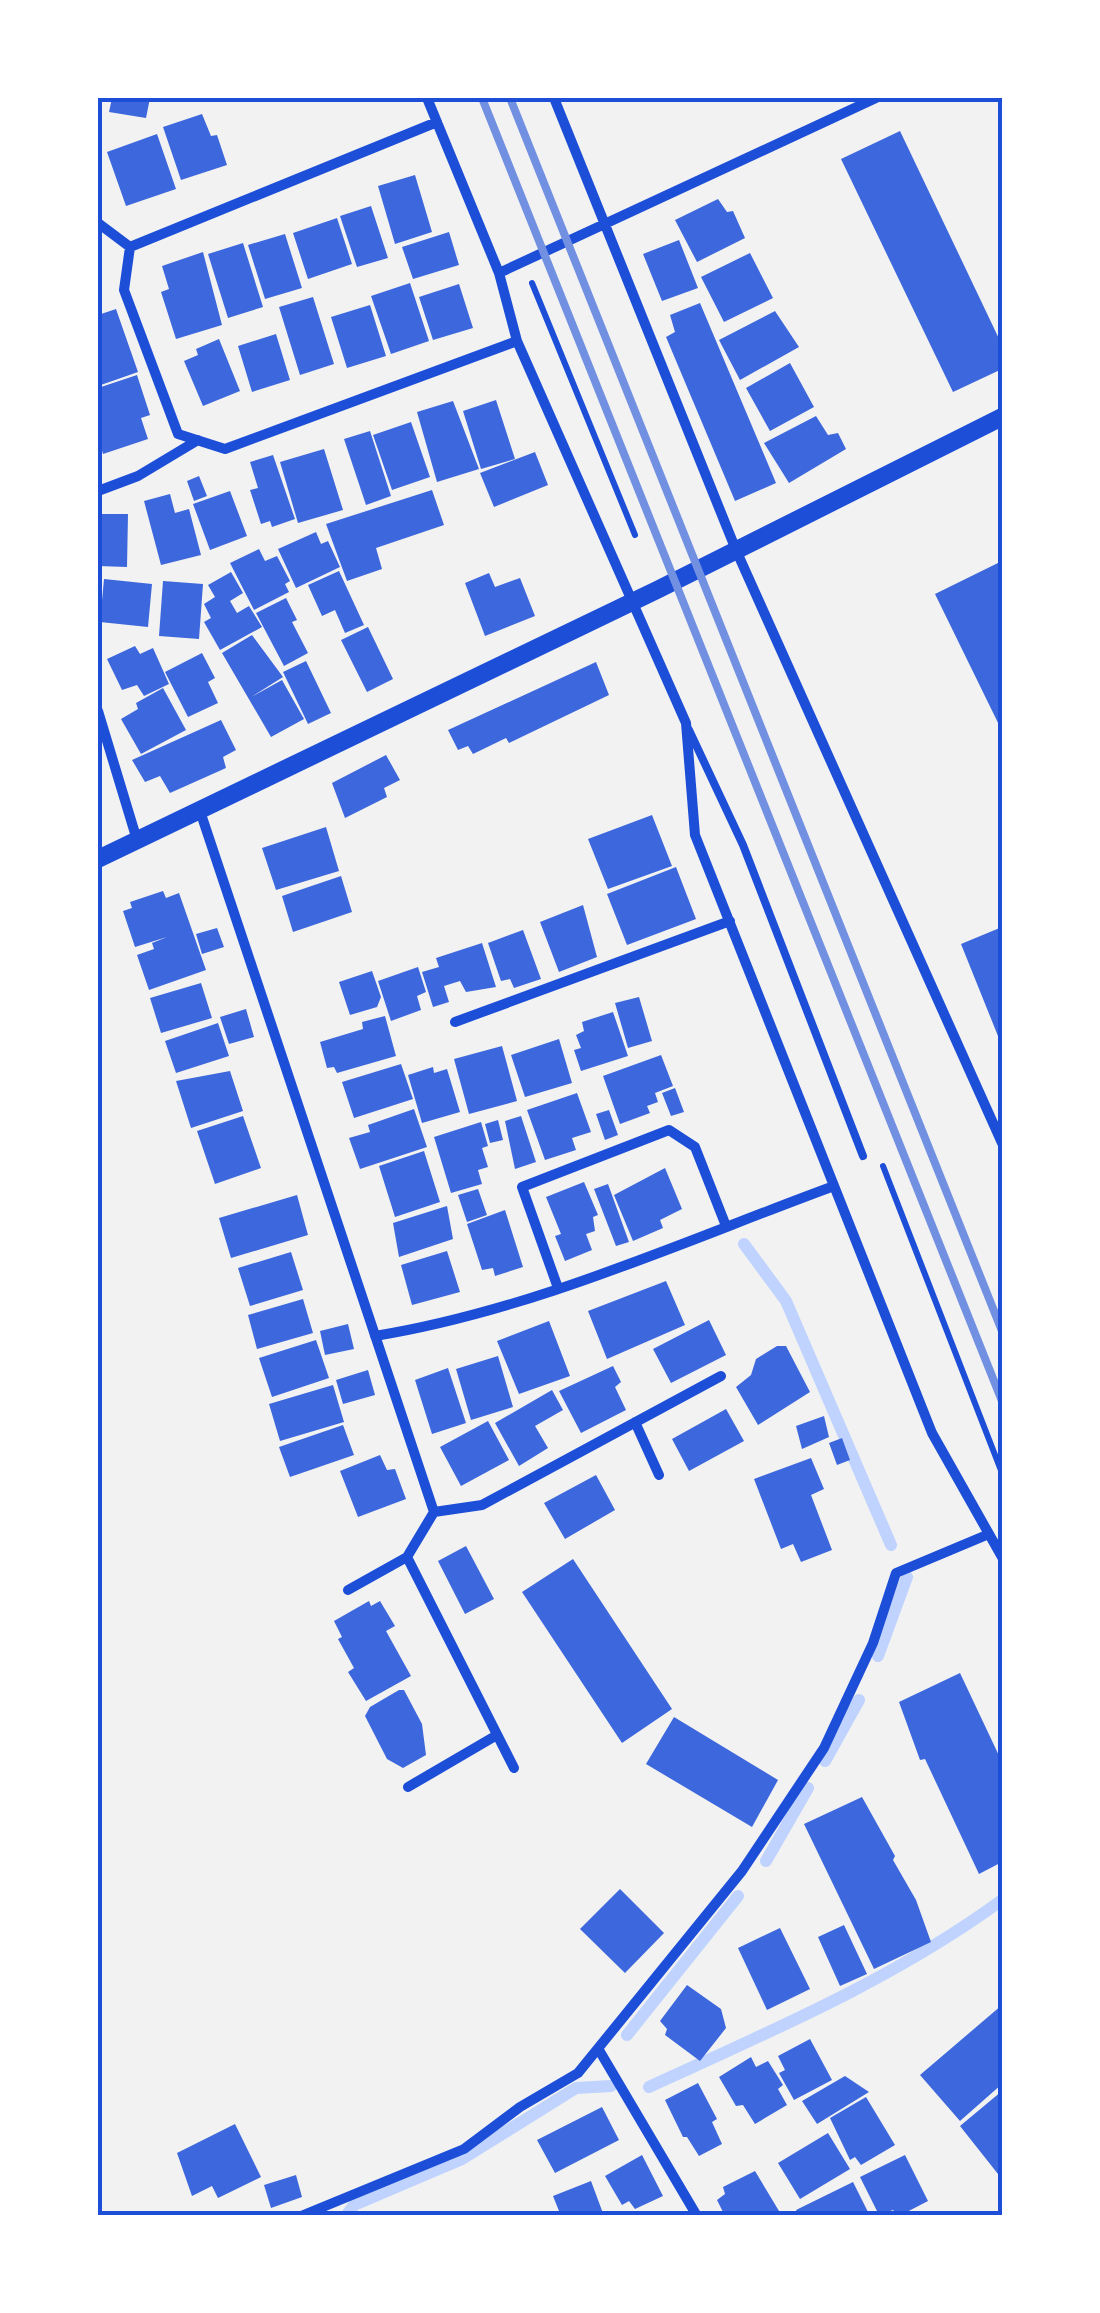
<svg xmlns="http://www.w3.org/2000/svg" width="1100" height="2313" font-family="Overpass,sans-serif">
<rect width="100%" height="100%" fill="#f2f2f2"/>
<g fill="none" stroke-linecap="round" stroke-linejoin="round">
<path stroke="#bfd3fe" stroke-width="12" d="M744,1244L786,1301L891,1545
M878,1656L907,1577
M825,1761L859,1700
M766,1861L808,1788
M627,2035L738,1896
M649,2087C771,2031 894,1979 1002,1900
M346,2216L354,2205L462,2159L576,2088L611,2086"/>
</g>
<path fill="#3d67dc" d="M112,98H150L146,118L109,112Z
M202,114L211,136L217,135L227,165L181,180L163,127Z
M900,131L1002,345V369L953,392L841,159Z
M157,134L176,189L126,206L107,152Z
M415,175L432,232L395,244L378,186Z
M718,199L727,212L733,211L745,238L697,262L675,220Z
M371,206L388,258L357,267L340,216Z
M337,218L352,264L308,279L293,233Z
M449,232L459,265L413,279L402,247Z
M285,234L302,288L265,299L248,245Z
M679,240L698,288L662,301L643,254Z
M243,243L263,307L228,318L208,254Z
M203,252L222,325L176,339L161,292L169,289L162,266Z
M750,253L773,298L724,322L701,277Z
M410,283L429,341L391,354L371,296Z
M459,284L473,328L433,340L419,297Z
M313,297L334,364L300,375L279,307Z
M700,303L776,483L735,501L666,337L675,332L670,315Z
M370,305L386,356L347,368L331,317Z
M116,309L138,372L98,386V315Z
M775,311L799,347L740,380L719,340Z
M276,334L290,380L252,392L238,346Z
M219,339L240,391L203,406L184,361L198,355L196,349Z
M790,363L814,407L770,431L746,388Z
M137,375L150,415L141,418L148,439L103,454L98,437V388Z
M496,400L515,459L481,469L463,411Z
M453,401L479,469L437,482L417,412Z
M816,416L828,435L838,433L846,449L789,483L764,443Z
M411,422L430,477L392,490L373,435Z
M370,431L391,496L366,505L344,439Z
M324,449L343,510L298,523L280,462Z
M535,452L548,485L494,507L480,473Z
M273,455L295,519L272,527L270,521L261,524L250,490L258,488L250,462Z
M199,476L207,496L194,501L187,481Z
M432,490L444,525L376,548L382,569L347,581L326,524Z
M230,491L247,536L210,550L193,504Z
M170,494L175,513L189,509L201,555L161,565L144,501Z
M98,514H128L127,567L98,566Z
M316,532L321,544L328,541L340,567L296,588L278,549Z
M259,549L265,561L277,556L290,581L285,584L289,592L254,610L230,563Z
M1002,561V731L935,594Z
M339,571L364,625L345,633L335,610L322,616L308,585Z
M231,572L243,593L230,601L237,613L249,606L262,627L220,650L204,622L211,618L204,604L215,597L208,585Z
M489,573L495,587L520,578L535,616L485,636L465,583Z
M104,579L152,584L148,627L100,622Z
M163,581L203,584L199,639L159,636Z
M286,598L297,620L292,622L308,653L284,666L256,613Z
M368,627L393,679L367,692L341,640Z
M252,635L283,677L253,696L282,680L304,719L271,737L222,653Z
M135,646L140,654L153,648L169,684L144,696L137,685L122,690L107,659Z
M202,653L215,678L208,682L218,703L188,717L165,672Z
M306,661L331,713L308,724L283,672Z
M596,662L609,695L509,743L506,738L473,754L468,746L458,750L448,730Z
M163,688L186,730L141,754L121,719L138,709L136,703Z
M221,720L236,750L223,757L226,768L170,793L160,776L145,782L132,760Z
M386,755L400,780L384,788L387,797L345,818L332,783Z
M652,815L672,866L608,889L588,839Z
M326,827L339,871L276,890L262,848Z
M676,867L696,919L627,945L607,894Z
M341,876L352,912L293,932L282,896Z
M163,891L166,898L179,893L206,970L149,990L137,955L154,949L152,943L167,937L135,947L123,911L132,908L130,902Z
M583,905L597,957L559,972L540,922Z
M1002,927V1046L961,944Z
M217,928L224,947L202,954L196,934Z
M523,930L541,979L514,988L510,979L501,981L488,943Z
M482,943L496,987L466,992L460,981L444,986L449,1002L433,1007L422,972L439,967L436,958Z
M418,967L426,992L417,996L421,1010L391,1021L378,981Z
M372,971L381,997L377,1007L350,1015L339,982Z
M201,983L212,1018L161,1033L150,998Z
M639,997L652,1041L628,1048L615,1003Z
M246,1009L254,1037L229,1044L220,1017Z
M613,1012L628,1056L581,1071L574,1050L581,1048L576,1035L584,1031L582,1022Z
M385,1016L396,1056L337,1073L334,1067L327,1068L320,1042L363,1029L362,1022Z
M218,1023L229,1056L176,1073L165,1041Z
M559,1039L572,1083L525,1097L511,1055Z
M502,1046L517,1101L469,1114L454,1059Z
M661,1055L673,1086L655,1093L658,1102L647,1106L650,1113L620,1124L603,1076Z
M401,1064L413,1099L354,1118L342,1082Z
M433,1067L434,1073L447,1069L460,1112L422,1123L408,1075Z
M230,1071L243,1111L191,1128L176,1081Z
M675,1088L684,1112L671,1116L662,1093Z
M577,1093L591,1132L572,1138L576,1150L545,1160L527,1110Z
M414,1109L427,1147L360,1169L349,1138L370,1132L368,1125Z
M609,1110L618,1135L605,1140L596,1114Z
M243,1116L261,1168L215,1184L197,1131Z
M521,1116L536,1162L515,1169L505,1121Z
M498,1120L503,1140L490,1143L485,1124Z
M481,1122L488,1146L482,1148L488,1167L478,1170L482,1184L451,1193L434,1137Z
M424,1151L440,1202L395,1217L379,1166Z
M665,1168L682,1209L660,1220L663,1228L633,1241L614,1195Z
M584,1182L598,1215L593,1217L595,1231L586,1234L592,1250L565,1261L555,1236L561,1234L546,1197Z
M608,1184L629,1242L616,1246L594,1189Z
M478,1189L487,1215L467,1222L458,1195Z
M297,1195L308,1235L231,1258L219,1218Z
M447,1206L453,1239L399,1257L393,1223Z
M505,1210L523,1267L495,1276L493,1268L482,1270L467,1224Z
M447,1251L460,1292L412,1305L401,1265Z
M291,1252L303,1290L250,1306L238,1268Z
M666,1281L685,1325L607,1359L588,1311Z
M303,1299L313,1333L257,1349L248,1315Z
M709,1320L726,1355L671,1383L653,1349Z
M549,1321L570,1376L519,1394L497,1341Z
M348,1324L354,1349L325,1355L320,1331Z
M316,1340L329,1378L272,1397L259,1358Z
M777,1346H786L810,1392L758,1425L736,1387L751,1375L756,1359Z
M498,1356L513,1407L471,1420L456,1369Z
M613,1366L621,1382L615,1387L626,1410L581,1433L559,1391Z
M448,1368L466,1423L432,1434L415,1380Z
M368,1370L375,1395L343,1404L336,1380Z
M333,1385L344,1422L280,1441L269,1404Z
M552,1390L563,1410L535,1426L548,1448L519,1466L495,1423Z
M726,1409L744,1441L689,1471L672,1439Z
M824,1416L829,1437L802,1449L796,1426Z
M488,1421L509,1460L461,1486L440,1447Z
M343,1425L354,1455L290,1477L279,1447Z
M842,1438L850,1460L837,1465L829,1443Z
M380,1455L387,1470L395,1469L406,1499L358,1517L340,1471Z
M811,1458L824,1489L811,1495L832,1550L801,1562L793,1544L781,1549L754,1479Z
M596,1475L615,1510L565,1539L544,1503Z
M466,1546L494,1599L465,1614L438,1561Z
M573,1559L672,1709L622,1743L522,1592Z
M369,1601L371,1606L380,1601L395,1626L386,1631L411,1676L366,1701L348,1672L354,1668L338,1639L342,1637L334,1621Z
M960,1673L1002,1762V1862L979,1874L925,1759L920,1760L899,1702Z
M399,1690H404L422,1724L426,1755L403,1768L387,1759L365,1716L370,1707Z
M674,1717L778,1780L752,1827L646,1764Z
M862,1797L895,1856L893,1860L916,1900L931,1942L874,1969L804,1824Z
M620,1889L664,1933L625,1973L580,1929Z
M844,1925L867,1974L840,1986L818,1937Z
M780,1928L810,1989L767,2010L738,1948Z
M687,1985L721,2009L726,2028L700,2061L665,2035L667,2029L660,2021Z
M1002,2005V2084L960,2121L920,2075Z
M810,2039L832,2080L794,2100L779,2073L785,2070L778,2056Z
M751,2057L756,2067L768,2061L783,2085L778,2089L787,2105L755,2124L743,2105L736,2106L719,2077Z
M845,2076L869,2092L817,2124L802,2101Z
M698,2083L717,2119L712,2122L722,2144L699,2156L687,2137H683L665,2100Z
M1002,2091V2170L998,2174L960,2126Z
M866,2097L895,2145L861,2165L855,2157L850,2160L830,2118Z
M602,2107L619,2140L555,2173L537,2140Z
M235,2124L261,2177L218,2198L212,2186L192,2196L177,2153Z
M828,2133L850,2169L800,2199L778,2163Z
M642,2155L663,2196L635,2209L629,2201L622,2205L605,2176Z
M905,2155L928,2201L899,2216L893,2210L879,2215L860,2177Z
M755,2171L779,2211L772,2216H725L717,2200L725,2194L723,2187Z
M296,2175L302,2197L271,2208L264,2185Z
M591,2181L604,2216H561L553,2196Z
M853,2182L870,2216H799L796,2210Z"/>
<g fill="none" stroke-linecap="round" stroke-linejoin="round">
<path stroke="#1d4ed8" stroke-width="6" d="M532,283L635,535
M883,1166L1002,1473"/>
<path stroke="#1d4ed8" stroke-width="8" d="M689,730L743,845L863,1156"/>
<path stroke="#1d4ed8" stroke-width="10" d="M427,98L499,273L517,341L686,723L695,835L932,1433L1002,1557
M554,98L736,550L1002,1143
M98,223L130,247L437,122
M130,247L124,290L178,434L225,449L517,341
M499,273L876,98
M98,491L138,476L198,440
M98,711L137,840
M200,811L434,1512L407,1557L514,1768
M455,1022L730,921
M558,1288L522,1187L669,1130L695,1147L726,1226
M375,1336C534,1310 684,1241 834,1186
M635,1422L659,1475
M434,1512L482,1505L721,1376
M348,1590L407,1557
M408,1787L497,1735
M599,2050L697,2216
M301,2216L464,2149L520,2107L578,2073L742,1871L824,1748L873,1643L896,1573L989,1534"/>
<path stroke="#1d4ed8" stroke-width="18" d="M98,859L657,590L1002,417"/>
<path stroke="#7290e2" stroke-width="8" d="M482,98L1002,1401
M510,98L1002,1331"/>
</g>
<rect width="1100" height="2313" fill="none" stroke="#ffffff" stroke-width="200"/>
<rect x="100" y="100" width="900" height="2113" fill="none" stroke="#1d4ed8" stroke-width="4"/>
</svg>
